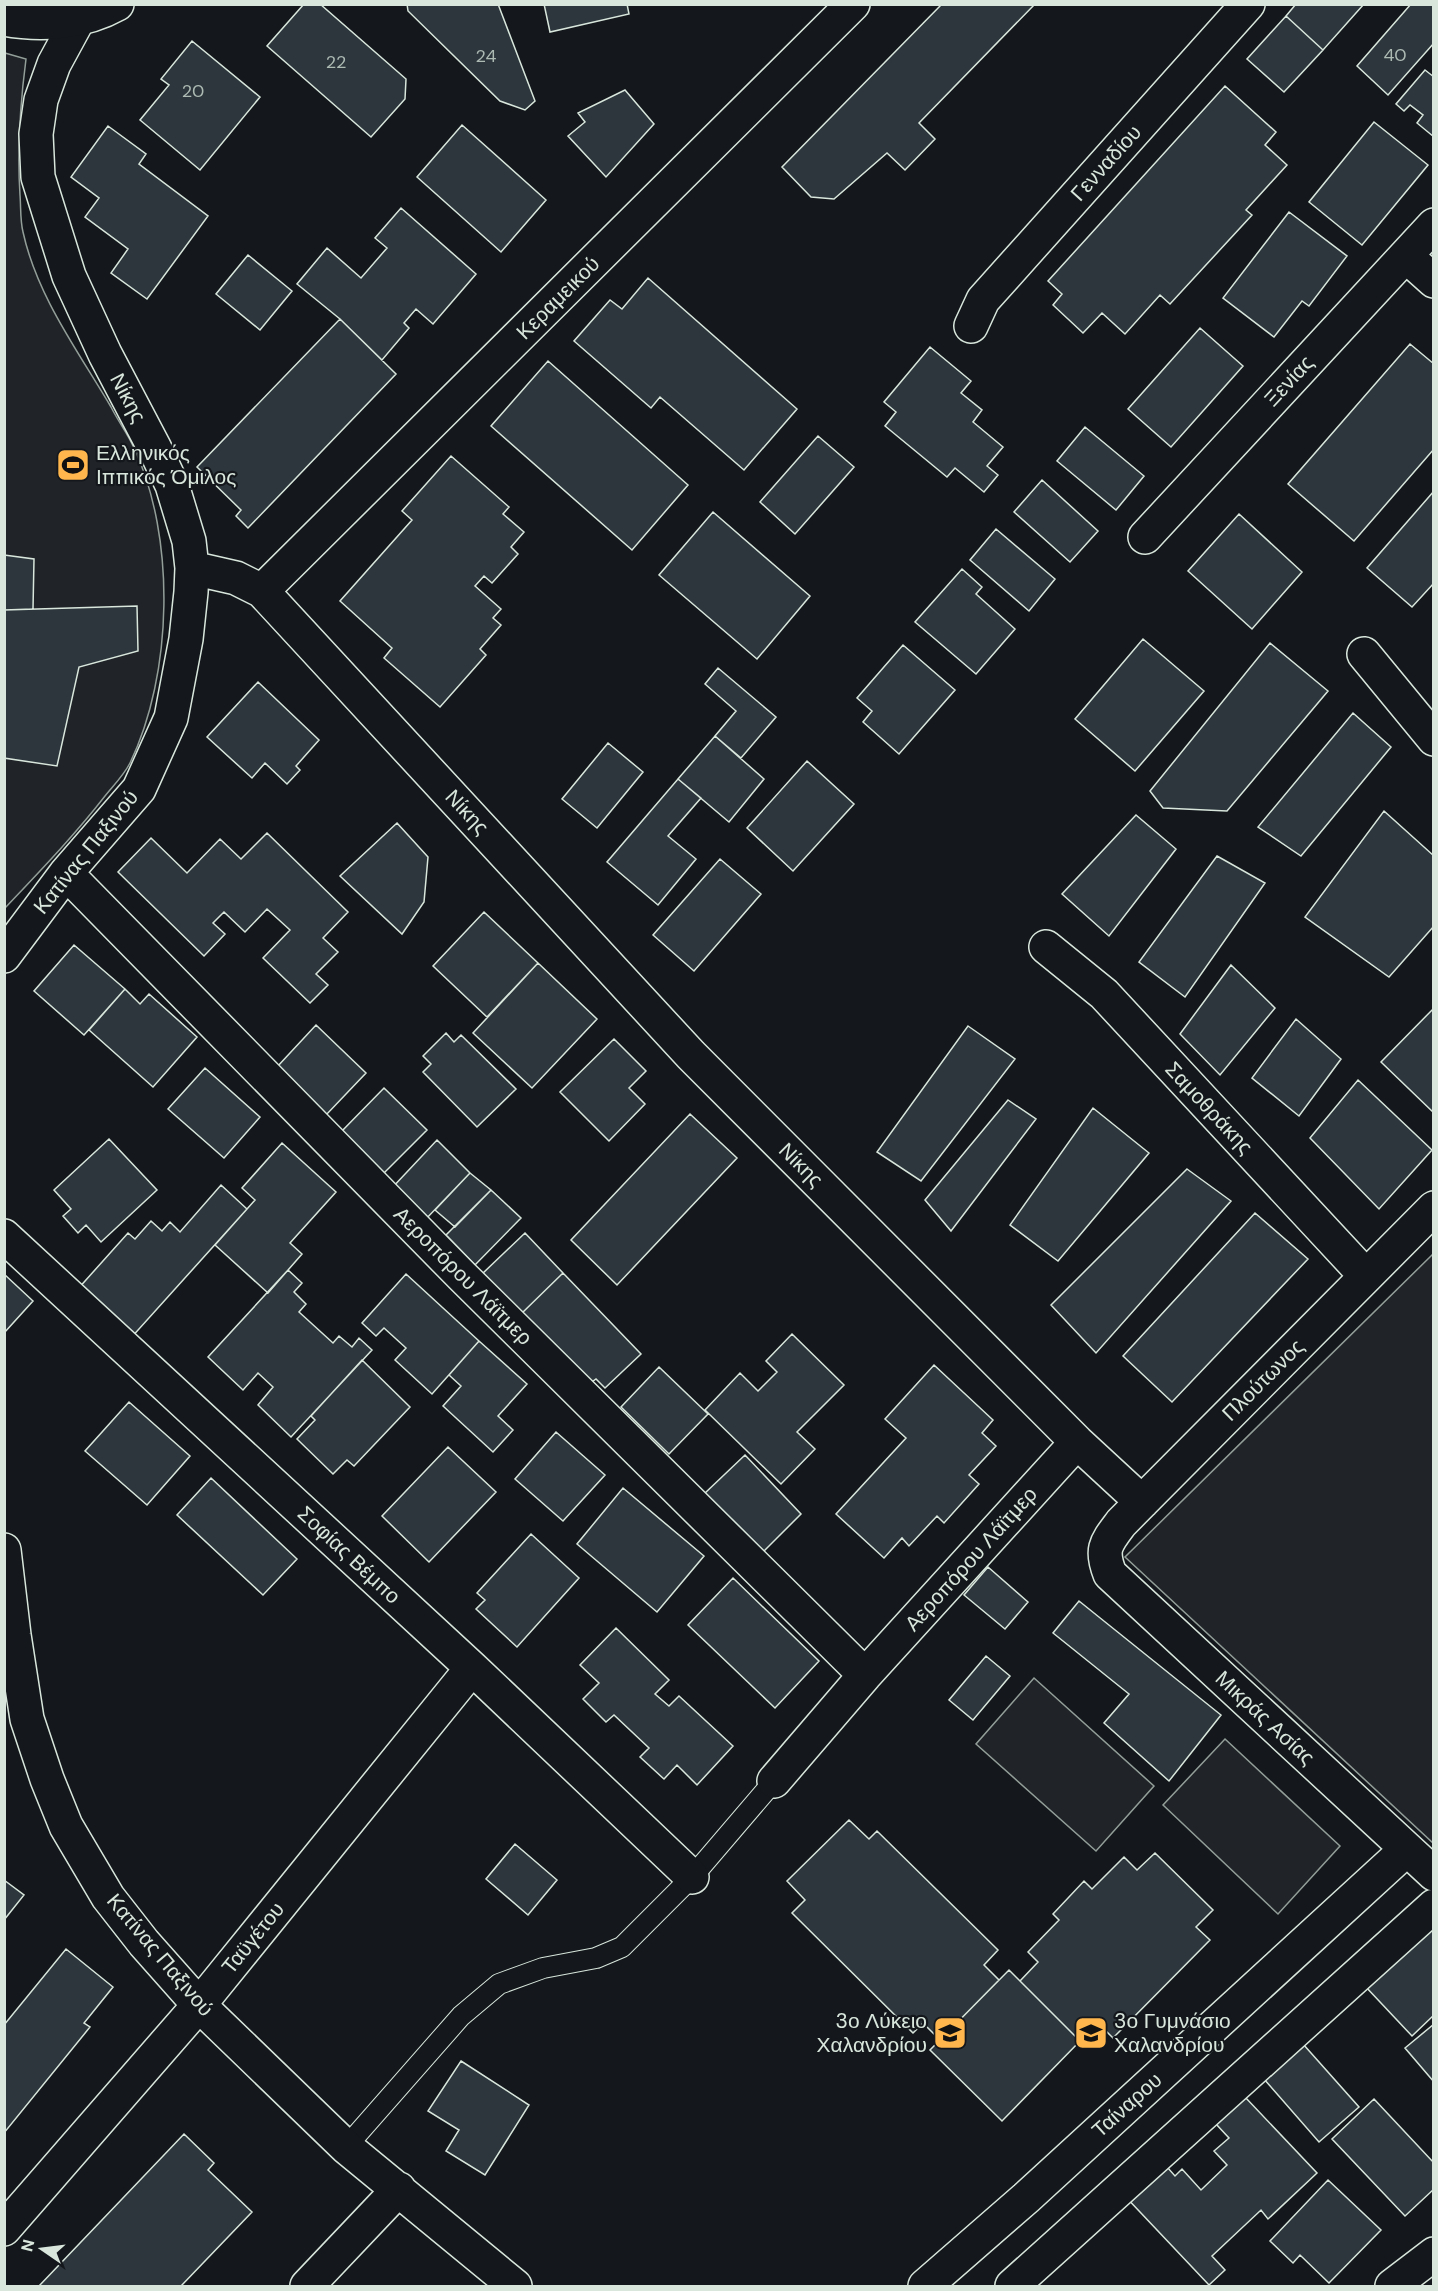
<svg xmlns="http://www.w3.org/2000/svg" width="1438" height="2291" font-family="'DM Sans',sans-serif">
<rect width="100%" height="100%" fill="#14181c"/>
<path fill="#202428" stroke="#939e99" stroke-width="1.5" d="M5,53L26,59C20,105 17,149 20,195C21,207 20,220 23,232C37,296 78,351 111,407C118,421 128,434 134,448C176,537 173,674 130,763C124,775 113,786 105,796C74,836 39,872 5,908Z
M1433,1254V1843L1125,1557Z
M1034,1678L1154,1786L1096,1851L976,1744Z
M1225,1739L1340,1846L1278,1914L1163,1805Z"/>
<path fill="#2c363c" stroke="#d8e6dc" stroke-width="1.5" d="M304,4H320L406,79L405,99L371,137L267,46Z
M407,4H498L535,101L525,110L500,101L408,11Z
M544,4H627L629,14L550,32Z
M942,4H1035L919,123L935,139L905,170L887,153L834,199L811,197L782,167Z
M1296,4H1364L1323,50L1286,16Z
M1411,4H1434V43L1388,95L1357,66Z
M1286,16L1323,50L1284,92L1247,59Z
M192,41L260,97L200,170L140,120L169,85L161,79Z
M1425,70L1434,77V137L1417,123L1423,115L1410,105L1404,111L1396,104Z
M1225,86L1276,132L1265,145L1287,165L1246,210L1252,215L1170,304L1160,295L1125,334L1102,313L1083,333L1053,305L1062,294L1048,281Z
M625,90L654,124L606,177L568,136L585,122L578,113Z
M1374,122L1428,165L1362,245L1309,202Z
M462,125L546,200L501,252L417,177Z
M108,126L146,154L139,164L208,216L147,299L111,273L128,249L85,217L99,198L71,177Z
M401,208L476,274L433,324L416,309L404,323L409,328L382,360L340,319L297,284L327,248L361,278L387,248L375,238Z
M1289,212L1347,256L1309,306L1302,301L1274,337L1223,298Z
M248,255L292,291L260,330L216,294Z
M648,278L797,409L744,470L660,397L651,408L574,341L610,300L622,309Z
M340,319L396,374L248,528L236,516L241,510L197,467Z
M1200,328L1243,366L1171,447L1128,409Z
M1410,344L1434,364V449L1354,541L1288,484Z
M930,347L971,381L961,393L982,410L973,422L1003,447L987,466L998,475L984,492L955,468L947,477L885,426L896,412L884,402Z
M548,361L688,485L632,550L491,426Z
M1085,427L1144,476L1116,510L1057,461Z
M818,436L854,467L795,534L760,502Z
M451,456L509,507L503,514L524,532L511,547L518,554L492,583L484,576L475,586L501,609L493,618L501,625L480,649L486,655L440,707L384,658L392,648L340,601L412,520L402,511Z
M1042,480L1098,531L1070,562L1014,512Z
M1434,491V583L1412,607L1367,568Z
M713,512L810,596L757,659L659,575Z
M1239,514L1302,572L1252,629L1188,571Z
M996,529L1055,579L1029,611L970,560Z
M4,555L34,559L33,609L4,610Z
M962,569L982,587L976,594L1015,629L976,674L915,622Z
M137,606L138,651L79,667L57,766L4,758V610Z
M1143,639L1204,691L1135,771L1075,719Z
M1270,643L1328,691L1227,811L1163,808L1150,791Z
M903,645L955,690L899,754L863,722L872,711L857,698Z
M718,668L776,717L741,758L715,736L736,711L705,684Z
M258,682L319,740L296,766L300,770L287,784L265,763L252,778L207,737Z
M1353,713L1391,747L1301,856L1258,827Z
M715,736L764,779L729,822L678,779Z
M608,743L643,772L597,828L562,799Z
M807,761L854,804L793,871L747,828Z
M678,779L701,798L668,836L696,859L658,905L607,862Z
M1384,811L1434,856V926L1389,977L1305,917Z
M1136,815L1176,849L1109,936L1062,894Z
M397,823L428,857L424,902L402,934L340,876Z
M267,833L348,912L323,938L338,952L316,974L328,985L310,1003L263,958L290,930L267,909L245,932L224,912L213,923L225,934L204,956L118,872L151,838L187,873L220,839L241,859Z
M1217,856L1265,883L1185,997L1139,962Z
M720,859L761,894L694,971L653,935Z
M484,912L538,963L487,1017L433,966Z
M74,945L125,989L84,1035L34,991Z
M538,963L597,1019L532,1088L473,1033Z
M1231,965L1275,1008L1220,1075L1180,1034Z
M125,989L140,1004L149,994L197,1037L153,1087L89,1030Z
M1434,1008V1113L1381,1062Z
M1296,1019L1341,1059L1299,1116L1252,1078Z
M316,1025L366,1073L326,1115L277,1067Z
M968,1026L1015,1059L921,1181L877,1152Z
M446,1033L454,1042L461,1035L516,1089L477,1127L423,1072L431,1064L423,1056Z
M614,1039L646,1071L629,1088L645,1104L609,1141L560,1092Z
M205,1068L260,1117L224,1158L168,1109Z
M1358,1080L1432,1150L1379,1209L1310,1138Z
M384,1088L427,1130L382,1175L340,1133Z
M1008,1100L1036,1119L951,1231L925,1200Z
M1093,1108L1149,1153L1058,1261L1010,1225Z
M690,1114L737,1158L617,1285L571,1240Z
M109,1139L157,1190L101,1242L86,1225L78,1233L63,1216L71,1209L54,1190Z
M437,1140L470,1173L424,1221L391,1189Z
M282,1143L336,1192L290,1243L302,1254L268,1293L215,1245L255,1200L242,1188Z
M1187,1169L1231,1201L1096,1353L1051,1305Z
M470,1173L491,1190L455,1227L435,1210Z
M221,1185L247,1209L130,1339L77,1290L128,1233L135,1239L151,1221L162,1231L170,1222L180,1232Z
M491,1190L521,1218L475,1265L446,1235Z
M1255,1213L1308,1259L1172,1402L1123,1356Z
M525,1233L563,1273L521,1314L482,1274Z
M288,1270L302,1283L294,1292L306,1304L299,1312L333,1343L339,1336L352,1347L359,1338L372,1350L291,1437L258,1405L273,1387L258,1373L243,1390L208,1357Z
M563,1273L641,1354L605,1388L596,1379L589,1384L521,1314Z
M4,1274L33,1301L4,1333Z
M406,1274L479,1341L432,1394L395,1360L406,1348L384,1328L376,1336L362,1323Z
M792,1334L844,1385L797,1432L815,1449L781,1484L705,1410L740,1373L758,1391L777,1372L766,1361Z
M479,1341L527,1384L498,1416L513,1430L493,1452L443,1406L461,1386L449,1375Z
M362,1360L410,1407L354,1466L347,1460L333,1474L297,1439L315,1420L311,1416Z
M934,1365L993,1420L982,1433L996,1446L969,1475L979,1484L944,1523L937,1516L909,1546L902,1538L884,1558L836,1514L906,1438L885,1419Z
M659,1367L708,1414L669,1454L621,1407Z
M129,1402L190,1456L147,1505L85,1451Z
M556,1432L605,1475L563,1521L515,1479Z
M448,1447L496,1492L429,1562L382,1516Z
M745,1455L801,1514L761,1554L704,1494Z
M211,1478L297,1559L263,1595L177,1515Z
M623,1488L704,1556L657,1612L577,1544Z
M531,1534L579,1578L517,1647L476,1609L485,1600L477,1593Z
M988,1567L1028,1602L1005,1629L964,1595Z
M733,1578L819,1661L775,1708L688,1625Z
M1079,1601L1221,1715L1169,1781L1104,1723L1129,1694L1053,1633Z
M616,1628L669,1680L655,1694L669,1706L679,1696L733,1746L697,1785L677,1765L664,1779L640,1757L649,1748L614,1715L606,1722L583,1699L599,1683L580,1665Z
M986,1656L1010,1676L973,1720L949,1700Z
M849,1820L869,1839L877,1831L998,1950L984,1965L999,1980L940,2040L923,2023L913,2033L792,1913L805,1900L787,1881Z
M515,1844L557,1880L528,1915L486,1879Z
M1155,1853L1213,1910L1196,1927L1210,1940L1113,2038L1098,2023L1080,2041L1020,1981L1038,1962L1028,1952L1059,1920L1053,1914L1084,1881L1092,1889L1124,1857L1137,1870Z
M4,1880L24,1895L4,1920Z
M1434,1920V2015L1412,2036L1365,1986Z
M66,1949L113,1987L84,2023L90,2027L4,2133V2025Z
M1009,1970L1080,2041L1002,2121L930,2050Z
M1434,2024V2082L1405,2048Z
M1303,2044L1359,2107L1319,2142L1264,2079Z
M461,2061L529,2105L485,2175L446,2151L459,2130L428,2111Z
M1245,2097L1317,2173L1268,2219L1261,2210L1212,2256L1225,2270L1209,2285L1123,2194L1160,2159L1175,2176L1182,2169L1201,2190L1227,2165L1214,2151L1229,2138L1216,2124Z
M1374,2099L1434,2163V2189L1405,2216L1332,2139Z
M184,2134L214,2163L208,2170L252,2212L181,2286H39Z
M1328,2180L1381,2230L1329,2283L1300,2255L1293,2263L1270,2241Z"/>
<g fill="none" stroke-linecap="round" stroke-linejoin="round">
<defs>
<path id="service" d="M346,2147L461,2016L499,1984L543,1968L596,1958L622,1947L692,1877L774,1781"/>
<path id="minor" d="M1406,256L1434,281
M971,326L983,300L1248,4
M1145,537L1434,225
M192,568L236,578L262,591L691,1055L1077,1442L1142,1502
M262,591L853,4
M1364,654L1434,739
M66,873L462,1276L865,1675
M1046,947L1104,994L1366,1276
M4,956L66,873L139,789L171,718L186,639L191,592L192,568L189,541L172,485L155,449L105,354L69,276L38,177L36,134L41,100L54,64L79,18
M1434,1208L1121,1523C1106,1543 1100,1549 1110,1574L1434,1874
M4,1236L472,1668L692,1877
M4,1550L14,1635L27,1719L47,1779L66,1826L108,1897L144,1943L199,2005L346,2147L515,2286
M774,1781L865,1675L1077,1442
M4,2229L199,2005L472,1668
M307,2286L399,2189
M925,2286L1026,2198L1407,1849
M1012,2286L1434,1906
M1392,2286L1434,2254"/>
<path id="tertiary" d="M4,19C42,26 83,23 117,4"/>
</defs>
<use href="#service" stroke="#d8e6dc" stroke-width="22"/>
<use href="#minor" stroke="#d8e6dc" stroke-width="36"/>
<use href="#tertiary" stroke="#d8e6dc" stroke-width="36"/>
<use href="#service" stroke="#14181c" stroke-width="20"/>
<use href="#minor" stroke="#14181c" stroke-width="33"/>
<use href="#tertiary" stroke="#14181c" stroke-width="33"/>
</g>
<defs>
<symbol id="stadium-square" viewBox="-11 -11 22 22"><rect x="-9" y="-9" width="18" height="18" rx="4" fill="#ffb74d" stroke="#14181c"/><path d="M0-5a6.5 5 0 1 0 0 10a6.5 5 0 1 0 0-10ZM-3.5-1.8h7v3.6h-7Z" fill="#111"/></symbol>
<symbol id="school-square" viewBox="-11 -11 22 22"><rect x="-9" y="-9" width="18" height="18" rx="4" fill="#ffb74d" stroke="#14181c"/><path d="M0-5L7-2L0 1L-7-2ZM-4 1L0 2.5L4 1V4Q0 6-4 4Z" fill="#111"/></symbol>
</defs>
<g fill-rule="evenodd">
<use href="#stadium-square" x="54" y="446" width="38" height="38"/>
<use href="#school-square" x="931" y="2014" width="38" height="38"/>
<use href="#school-square" x="1072" y="2014" width="38" height="38"/>
</g>
<g text-anchor="middle" dominant-baseline="central" stroke-width="4.5" stroke-linejoin="round" paint-order="stroke">
<g font-size="18" fill="#adbab4">
<text x="1395" y="55">40</text>
<text x="486" y="56">24</text>
<text x="336" y="62">22</text>
<text x="193" y="91">20</text>
</g>
<g font-size="21" fill="#d8e6dc" stroke="#14181c">
<text transform="translate(1106 163) rotate(-48)">Γενναδίου</text>
<text transform="translate(558 298) rotate(-45)">Κεραμεικού</text>
<text transform="translate(1289 381) rotate(-47)">Ξενίας</text>
<text transform="translate(128 398) rotate(62)">Νίκης</text>
<text transform="translate(467 812) rotate(47)">Νίκης</text>
<text transform="translate(86 852) rotate(-51)">Κατίνας Παξινού</text>
<text transform="translate(1209 1108) rotate(47)">Σαμοθράκης</text>
<text transform="translate(801 1165) rotate(45)">Νίκης</text>
<text transform="translate(463 1276) rotate(45)">Αεροπόρου Λάϊτμερ</text>
<text transform="translate(1263 1380) rotate(-45)">Πλούτωνος</text>
<text transform="translate(349 1555) rotate(43)">Σοφίας Βέμπο</text>
<text transform="translate(971 1559) rotate(-48)">Αεροπόρου Λάϊτμερ</text>
<text transform="translate(1265 1718) rotate(43)">Μικράς Ασίας</text>
<text transform="translate(253 1938) rotate(-51)">Ταϋγέτου</text>
<text transform="translate(160 1955) rotate(50)">Κατίνας Παξινού</text>
<text transform="translate(1127 2105) rotate(-42)">Ταίναρου</text>
</g>
<g font-size="21" fill="#d8e6dc" stroke="#14181c" text-anchor="start">
<text x="96" y="453">Ελληνικός<tspan x="96" dy="24">Ιππικός Όμιλος</tspan></text>
<text x="927" y="2021" text-anchor="end">3ο Λύκειο<tspan x="927" dy="24">Χαλανδρίου</tspan></text>
<text x="1114" y="2021">3ο Γυμνάσιο<tspan x="1114" dy="24">Χαλανδρίου</tspan></text>
</g>
</g>
<rect width="1438" height="2291" fill="none" stroke="#d8e6dc" stroke-width="12"/>
<g transform="translate(42 2249) rotate(284)" stroke="#14181c" stroke-width="4.5" paint-order="stroke">
<path d="M0-4.5L10 22L0 15L-10 22Z" fill="#d8e6dc"/>
<text y="-9" font-size="16" font-weight="bold" text-anchor="middle" fill="#d8e6dc">N</text>
</g>
</svg>
